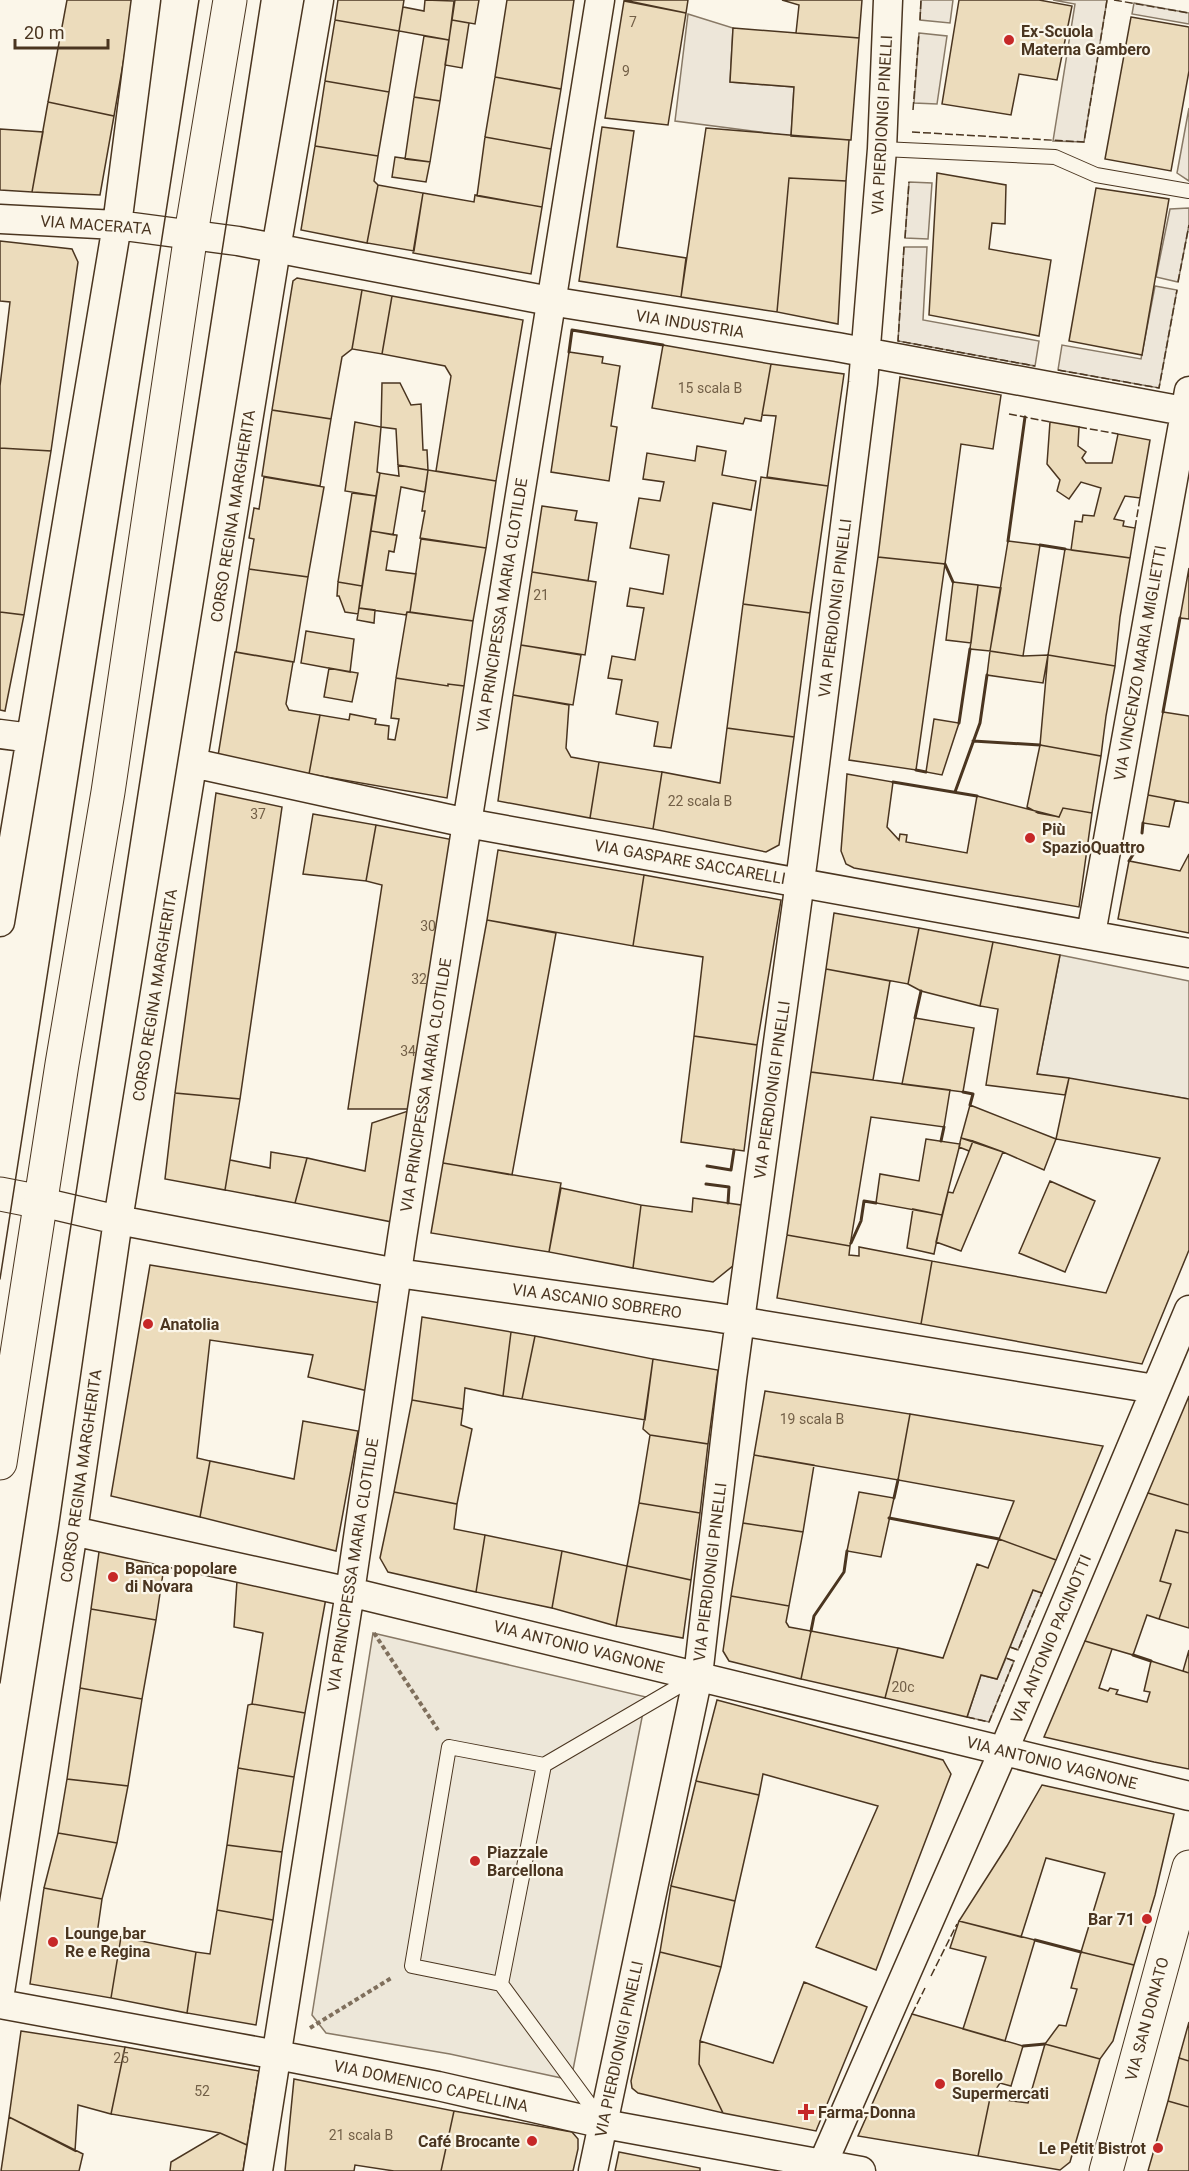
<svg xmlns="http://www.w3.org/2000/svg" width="1189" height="2171" font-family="Roboto,sans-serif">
<rect width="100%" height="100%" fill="#fbf6e9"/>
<path fill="#ede6d9" stroke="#887966" stroke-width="1.5" d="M921,0H953L950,23L920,20Z
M1053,0H1107L1084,142L1053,141L1075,4Z
M1134,3L1189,13V24L1132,14Z
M688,14L733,28L730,82L794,87L791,136L675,121Z
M919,33L947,36L937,104L914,103Z
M1189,108V181L1177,173Z
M909,182L932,183L928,239L905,238Z
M1189,208V225L1178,282L1156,277L1170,209Z
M904,247H927L923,320L1039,341L1035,366L898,341Z
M1155,286L1177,290L1159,388L1058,370L1062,345L1141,359Z
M1033,1590L1042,1593L1018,1650L1010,1647Z
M1006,1658L1014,1661L989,1722L967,1717L981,1675L997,1679Z"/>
<path fill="#ede7d9" stroke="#887966" stroke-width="1.5" d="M1060,955L1189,981V1099L1037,1074Z
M373,1633L646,1697L571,2080L450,2054L326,2033L312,2015Z"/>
<path fill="#ecdcbc" stroke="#4a3520" stroke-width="1.5" d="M67,0H134L114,116L48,102Z
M338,0H404L399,31L335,20Z
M425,0L454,1L449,40L399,31L403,7L424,11Z
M455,0H479L475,24L452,20Z
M507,0H574L561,89L495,77Z
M624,0H688L686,13Z
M782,0H862L859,38L796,33L799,5Z
M959,0H1039L1072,6L1057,80L1019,74L1011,115L942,104Z
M624,1L686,13L668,125L605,118Z
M1131,17L1189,27V71L1171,171L1105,159Z
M335,20L399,31L389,92L325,81Z
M452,20L469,23L462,68L445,65Z
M733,28L859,38L851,140L791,136L794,87L730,82Z
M424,36L449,40L440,101L414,97Z
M495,77L561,89L551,149L485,137Z
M325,81L389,92L378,156L315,146Z
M414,97L440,101L430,162L405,159Z
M48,102L114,116L100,195L32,192Z
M602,127L634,131L617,247L686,258L681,297L579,281Z
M706,128L849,140L846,181L789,178L777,312L681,297Z
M0,129L43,132L32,192L0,190Z
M485,137L551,149L542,207L477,196Z
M315,146L378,156L374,181L378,185L367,243L301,230Z
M395,157L430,162L426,182L392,177Z
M937,173L1006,185L1005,224L992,223L989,249L1051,260L1039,336L929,315Z
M789,178L846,181L838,324L777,312Z
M378,185L423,193L414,251L367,243Z
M1096,188L1169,199L1142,355L1069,341Z
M423,193L474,202L475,195L542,207L531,274L413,253Z
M0,241L72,249L78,262L51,451L0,448V386L10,302L0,301Z
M297,278L362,290L352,349L342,357L331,419L272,410L293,281Z
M362,290L392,296L382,354L352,349Z
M392,296L523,320L496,481L436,471L451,376L445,366L382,354Z
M663,345L771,364L761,421L745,418L743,424L652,408Z
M569,352L603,357L602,363L620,366L611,426L617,427L609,481L551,472Z
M771,364L844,374L828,486L767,477L776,416L762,415Z
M900,377L1001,395L993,449L961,444L945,564L878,557Z
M382,383H400L411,405L421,404L423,450H427L428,470L398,465L396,429L381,427Z
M272,410L331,419L320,486L262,476Z
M355,422L381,427L377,472L380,473L376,496L345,491Z
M1050,422L1079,427L1078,446L1086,452L1082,458L1086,463H1112L1118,434L1150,440L1140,498L1125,496L1114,519L1124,521L1123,526L1135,528L1130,558L1071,550L1075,521L1082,522L1083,515L1094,516L1101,488L1081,482L1069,499L1057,491L1060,480L1047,464Z
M697,446L726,451L722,475L756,481L751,510L713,503L671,748L654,746L658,722L616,714L622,680L608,678L612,656L635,660L644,608L627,606L630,588L663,594L669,555L630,548L639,498L660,501L664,482L643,479L647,453L695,461Z
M0,448L51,451L24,615L0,612Z
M398,465L428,470L425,492L401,487L393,535L371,531L380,473L399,476Z
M428,470L496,481L486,548L420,538L425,511H422Z
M264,477L324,487L308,577L249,569L254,539L249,538L254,508L259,509Z
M761,477L828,486L810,613L743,604Z
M352,493L376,496L362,586L338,582Z
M542,506L577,511L575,520L597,523L588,581L532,572Z
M371,531L397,535L394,552L389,551L386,570L416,574L410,612H407L406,615L359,608Z
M421,539L486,548L473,621L410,612Z
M1008,541L1040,545L1023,656L990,651Z
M1065,549L1130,558L1120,617L1115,666L1048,655Z
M878,557L945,564L916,770L849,760Z
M1189,568V619L1180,618Z
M249,569L308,577L294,662L236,652Z
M532,572L596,582L585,655L521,645Z
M338,582L362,586L358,614L345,612L339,596H337Z
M953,582L978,585L971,643L946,640Z
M978,585L1001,588L990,651L970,649Z
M743,604L810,613L794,737L727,728Z
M359,608L375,610L374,623L357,620Z
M0,612L24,615L5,711L0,710Z
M407,612L473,621L464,686L448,684V686L396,678Z
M306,631L354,639L350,672L301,663Z
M521,645L581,655L573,705L513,695Z
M990,651L1023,656L1048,655L1043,683L987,675Z
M235,652L293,662L286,704L289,710L320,715L309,774L218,756Z
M1048,655L1115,666L1106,716L1101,756L1040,745Z
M329,668L358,673L352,702L324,697Z
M396,678L448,686V684L464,686L447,798L309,774L320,715L349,720L350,714L376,719L375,724L389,726L388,739L395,740L399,719L391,718Z
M513,695L569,705L566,748L571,757L599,762L590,818L498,801Z
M1163,712L1189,716V803L1148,795Z
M934,719L959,723L942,775L926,772Z
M727,728L794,737L779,845L766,852L653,829L662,772L720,783Z
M1040,745L1101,756L1092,813L1063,808L1059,817L1038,813L1027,807Z
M599,762L662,772L653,829L590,818Z
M847,774L893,782L887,827L899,840L900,834L907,835L906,842L967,853L977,796L1059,817L1063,808L1092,813L1079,907L854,868L846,864L841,851Z
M216,793L282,807L240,1099L175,1093Z
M1148,795L1175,800L1169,827L1143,823Z
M313,814L376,825L366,881L303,874Z
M376,825L454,840L414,1109H348L382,885L366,881Z
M498,850L644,875L633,946L487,920Z
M1189,854V933L1118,919L1129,861L1180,871Z
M644,875L781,900L757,1045L694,1036L703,957L633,946Z
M834,913L919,928L908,984L826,969Z
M487,920L556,933L512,1175L443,1163Z
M919,928L993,942L980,1006L921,991L908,984Z
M993,942L1060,955L1037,1074L1069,1078L1065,1095L986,1085L998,1009L980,1006Z
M826,969L890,981L873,1080L811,1072Z
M915,1018L974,1028L963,1092L902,1084Z
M694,1036L757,1045L744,1151L681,1142Z
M811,1072L950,1090L944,1127L871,1117L850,1246L787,1235Z
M1069,1078L1189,1099V1250L1142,1364L921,1324L932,1261L1106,1293L1160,1158L1056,1139Z
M175,1093L240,1099L225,1190L165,1179Z
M970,1105L1056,1139L1044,1170L1003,1152L961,1138Z
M414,1109L392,1222L295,1203L307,1158L365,1171L372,1123Z
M961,1138L973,1141L969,1151L959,1147Z
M926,1139L960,1144L942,1215L876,1203L880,1174L919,1181Z
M973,1141L1003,1152L961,1251L936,1242L948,1192L953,1193Z
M271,1152L307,1158L295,1203L225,1190L230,1160L270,1168Z
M443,1163L561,1183L549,1252L431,1233Z
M1050,1181L1095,1201L1065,1272L1019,1253Z
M561,1188L641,1205L633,1268L549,1252Z
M693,1198L741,1205L734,1265L713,1282L633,1268L641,1205L692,1212Z
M913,1209L942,1215L934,1254L907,1248Z
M787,1235L850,1246L849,1255L859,1256V1247L932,1261L921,1324L777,1298Z
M150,1265L381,1303L368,1391L308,1377L313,1355L210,1340L197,1458L210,1461L200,1517L111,1496Z
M422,1317L511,1332L503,1396L465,1388L463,1409L412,1400Z
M511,1332L535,1336L522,1399L503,1396Z
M535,1336L653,1359L645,1420L522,1399Z
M653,1359L718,1370L708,1444L650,1435L643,1429Z
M765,1391L910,1414L898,1480L754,1455Z
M1189,1396V1505L1148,1493Z
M412,1400L463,1409L461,1425L472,1429L457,1504L394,1492Z
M910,1414L1103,1446L1056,1560L999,1539L1014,1501L898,1480Z
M303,1421L358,1431L336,1551L200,1517L210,1461L294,1479Z
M650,1435L708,1444L700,1513L639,1503Z
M754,1455L814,1465L803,1532L743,1523Z
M394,1492L457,1504L454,1529L485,1535L476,1592L388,1572L380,1558Z
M859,1492L894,1498L881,1557L847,1551Z
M1148,1493L1189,1505V1533L1176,1530L1160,1581L1171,1584L1159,1619L1147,1615L1133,1655L1085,1641Z
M639,1503L700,1513L691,1580L627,1566Z
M743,1523L803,1532L789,1606L731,1596Z
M1176,1530L1189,1533V1628L1159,1619L1171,1584L1160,1581Z
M485,1535L562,1551L552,1608L476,1592Z
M999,1539L1056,1560L1042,1593L1033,1590L997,1679L981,1675L967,1717L885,1698L898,1648L943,1658L977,1564L988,1568Z
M100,1545L165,1560L156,1620L91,1609Z
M562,1551L627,1566L616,1626L552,1608Z
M627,1566L691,1580L683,1638L616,1626Z
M237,1581L326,1598L305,1713L252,1704L263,1633L234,1627Z
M731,1596L789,1606L786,1622L789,1627L811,1631L801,1679L729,1661L723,1651Z
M91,1609L156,1620L142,1699L80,1688Z
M811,1631L898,1648L885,1698L801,1679Z
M1085,1641L1112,1649L1099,1688L1108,1691L1110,1688L1118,1690L1116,1694L1147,1702L1150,1692L1144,1691L1151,1661L1189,1673V1769L1154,1762L1044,1737Z
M1189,1650V1673L1183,1671Z
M80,1688L142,1699L128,1786L67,1779Z
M717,1700L943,1760L951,1774L876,1970L816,1947L878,1806L763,1774L759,1795L696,1781Z
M252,1704L305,1713L294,1777L238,1768L248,1705Z
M238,1768L294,1777L282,1852L227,1845Z
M67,1779L128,1786L117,1843L58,1833Z
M696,1781L759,1795L735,1901L671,1886Z
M1042,1785L1174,1814L1155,1895L1134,1965L1081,1952L1105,1873L1046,1858L1021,1937L959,1921L1007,1846Z
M58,1833L117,1843L102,1899L44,1888Z
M227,1845L282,1852L273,1920L217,1910Z
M671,1886L735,1901L721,1967L660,1952Z
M44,1888L102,1899L97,1934L121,1937L111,1998L30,1984Z
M217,1910L273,1920L256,2025L187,2013L196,1952L210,1954Z
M959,1921L1035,1940L1005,2041L963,2029L986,1957L950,1948Z
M121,1937L196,1952L187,2013L111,1998Z
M660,1952L721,1967L700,2041L699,2064L723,2113L638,2093L632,2088L631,2081Z
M1081,1952L1134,1965L1113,2041L1100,2059L1045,2044L1059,2025L1066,2026L1077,1989L1071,1988Z
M804,1982L867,2007L816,2131L723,2113L699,2064L700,2041L773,2063Z
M912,2014L1023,2046L1011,2086L1000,2083L990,2098L978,2156L858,2136Z
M1189,2022V2061L1179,2058Z
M21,2031L125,2047L111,2114L78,2105L75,2151L9,2117Z
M1045,2044L1100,2059L1070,2162L1060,2170L978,2156L990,2098L1028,2103Z
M125,2047L259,2071L247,2145L220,2133L111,2114Z
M1179,2058L1189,2061V2107L1168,2101Z
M294,2079L454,2111L441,2171H394L355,2165L354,2171H285Z
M1168,2101L1189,2107V2171H1148Z
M454,2111L572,2132L578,2139V2149L573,2171H441Z
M9,2117L83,2154L79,2171H1Z
M220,2133L247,2145L243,2171H170L171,2162Z
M619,2152L700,2168V2171H615Z"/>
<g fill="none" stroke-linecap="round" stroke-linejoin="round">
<defs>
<path id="lane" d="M882,149L1055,157L1096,175L1189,191
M544,1765L501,1984L412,1966L449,1747L544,1765L693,1678
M501,1984L601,2120"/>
<path id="street" d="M0,219L117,225L238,241L550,301L837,347L1189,412
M0,734L31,738
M193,763L467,823L1189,953
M0,922L117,225L146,0
M1091,934L1189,391
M41,1202L118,1220L397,1273L714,1317L1155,1389
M73,1531L350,1592L1189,1796
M0,1992L73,1531L118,1220L276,249L319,0
M0,2004L277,2055L438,2086L604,2124L861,2171
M823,2163L1003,1752L1189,1310
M258,2171L350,1592L402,1238L467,823L600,0
M593,2171L698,1676L732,1379L803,859L863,383L882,149L888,0"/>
<path id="secondary" d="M0,1194L41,1202
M1106,2171L1189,1867"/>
<path id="primary" d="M0,1463L62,1064L108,792L191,234L230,0"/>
</defs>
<use href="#lane" stroke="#4a3520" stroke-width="16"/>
<use href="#street" stroke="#4a3520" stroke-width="31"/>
<use href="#secondary" stroke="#4a3520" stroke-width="35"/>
<use href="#primary" stroke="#4a3520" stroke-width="35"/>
<path stroke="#7f6f5c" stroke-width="4" stroke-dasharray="4.5 3" stroke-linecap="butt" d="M374,1633L438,1730
M310,2028L393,1977"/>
<use href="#lane" stroke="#fbf6e9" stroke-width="14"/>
<use href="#street" stroke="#fbf6e9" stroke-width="28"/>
<use href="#secondary" stroke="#fbf6e9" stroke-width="33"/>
<use href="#primary" stroke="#fbf6e9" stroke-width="33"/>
<path stroke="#4a3520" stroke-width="1.5" d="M0,1279L199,0
M0,1683L261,0"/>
<path stroke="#4a3520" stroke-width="1.5" stroke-dasharray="8 3" stroke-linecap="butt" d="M1114,0L1189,13
M920,20L921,0
M913,110L919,33
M912,132L1084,142L1107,0
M905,238L909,182
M904,247L898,341L1035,366
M1178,282L1189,225
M1058,370L1159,388L1177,290
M1009,414L1050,422
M1079,427L1118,434
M1135,528L1140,498
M1010,1647L1018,1650L1042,1593
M967,1717L989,1722L1014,1661L1006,1658
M931,1976L957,1924
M912,2014L925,1988"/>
<path stroke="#4a3520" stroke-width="3" d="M569,352L572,330L663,345
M1008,541L1025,417
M1040,545L1065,549
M945,564L953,582
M1163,712L1180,618
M959,723L970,649
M973,741L1040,745
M916,770L926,772
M893,782L977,796
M955,792L980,723L987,675
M1142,833L1143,823
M1129,861L1139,845
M915,1018L921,991
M963,1092L973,1094L970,1105
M941,1141L944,1127
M707,1166L731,1170L734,1150
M706,1184L729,1187L728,1203
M851,1243L861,1221L864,1201L876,1203
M894,1498L898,1480
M889,1518L999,1539
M811,1631L814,1616L844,1572L847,1551
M1133,1655L1151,1661
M1035,1940L1081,1952
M1023,2046L1045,2044"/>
</g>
<g fill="#c62828" stroke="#fbf6e9" stroke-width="2">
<circle cx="1009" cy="40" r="6"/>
<circle cx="1030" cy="838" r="6"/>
<circle cx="148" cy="1324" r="6"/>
<circle cx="113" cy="1577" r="6"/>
<circle cx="475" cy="1861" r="6"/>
<circle cx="1147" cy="1919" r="6"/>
<circle cx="53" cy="1942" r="6"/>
<circle cx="940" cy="2084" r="6"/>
<path d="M803 2103h6v6h6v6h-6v6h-6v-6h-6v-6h6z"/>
<circle cx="532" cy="2141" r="6"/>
<circle cx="1158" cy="2148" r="6"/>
</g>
<g text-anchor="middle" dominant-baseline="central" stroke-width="4.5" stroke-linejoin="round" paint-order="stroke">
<g font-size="14" fill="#725f47">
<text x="633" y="22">7</text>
<text x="626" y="71">9</text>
<text x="710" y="388">15 scala B</text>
<text x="541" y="595">21</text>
<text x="700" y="801">22 scala B</text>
<text x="258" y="814">37</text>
<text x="428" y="926">30</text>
<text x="419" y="979">32</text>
<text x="408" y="1051">34</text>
<text x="812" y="1419">19 scala B</text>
<text x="903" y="1687">20c</text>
<text x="121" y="2058">25</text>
<text x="202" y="2091">52</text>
<text x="361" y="2135">21 scala B</text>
</g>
<g font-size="16" font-weight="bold" fill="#4a3520" stroke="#fbf6e9" text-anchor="start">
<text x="1021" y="31">Ex-Scuola<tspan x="1021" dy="18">Materna Gambero</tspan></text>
<text x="1042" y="829">Più<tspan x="1042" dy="18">SpazioQuattro</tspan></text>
<text x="160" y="1324">Anatolia</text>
<text x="125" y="1568">Banca popolare<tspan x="125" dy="18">di Novara</tspan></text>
<text x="487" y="1852">Piazzale<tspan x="487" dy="18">Barcellona</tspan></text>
<text x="1135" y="1919" text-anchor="end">Bar 71</text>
<text x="65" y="1933">Lounge bar<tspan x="65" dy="18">Re e Regina</tspan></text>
<text x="952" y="2075">Borello<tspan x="952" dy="18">Supermercati</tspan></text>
<text x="818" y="2112">Farma-Donna</text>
<text x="520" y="2141" text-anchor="end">Café Brocante</text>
<text x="1146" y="2148" text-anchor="end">Le Petit Bistrot</text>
</g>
<g font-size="16" fill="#4a3520" stroke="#fbf6e9">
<text transform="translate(882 125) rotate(-87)">VIA PIERDIONIGI PINELLI</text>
<text transform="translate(96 225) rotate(4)">VIA MACERATA</text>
<text transform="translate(690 324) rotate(9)">VIA INDUSTRIA</text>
<text transform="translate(233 516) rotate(-81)">CORSO REGINA MARGHERITA</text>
<text transform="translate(502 605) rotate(-81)">VIA PRINCIPESSA MARIA CLOTILDE</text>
<text transform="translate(835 608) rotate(-83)">VIA PIERDIONIGI PINELLI</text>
<text transform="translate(1140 663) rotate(-80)">VIA VINCENZO MARIA MIGLIETTI</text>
<text transform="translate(690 862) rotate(10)">VIA GASPARE SACCARELLI</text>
<text transform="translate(155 995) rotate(-81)">CORSO REGINA MARGHERITA</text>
<text transform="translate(426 1085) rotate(-81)">VIA PRINCIPESSA MARIA CLOTILDE</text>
<text transform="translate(772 1090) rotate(-82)">VIA PIERDIONIGI PINELLI</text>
<text transform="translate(597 1301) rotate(8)">VIA ASCANIO SOBRERO</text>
<text transform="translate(81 1476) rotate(-82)">CORSO REGINA MARGHERITA</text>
<text transform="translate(353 1565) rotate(-81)">VIA PRINCIPESSA MARIA CLOTILDE</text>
<text transform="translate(710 1572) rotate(-83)">VIA PIERDIONIGI PINELLI</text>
<text transform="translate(1051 1639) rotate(-67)">VIA ANTONIO PACINOTTI</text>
<text transform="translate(579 1647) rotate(14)">VIA ANTONIO VAGNONE</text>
<text transform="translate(1052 1763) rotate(14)">VIA ANTONIO VAGNONE</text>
<text transform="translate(1147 2019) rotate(-75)">VIA SAN DONATO</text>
<text transform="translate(619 2049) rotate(-78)">VIA PIERDIONIGI PINELLI</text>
<text transform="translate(431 2086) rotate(12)">VIA DOMENICO CAPELLINA</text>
</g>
</g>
<path d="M15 39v9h93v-9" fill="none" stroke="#4a3520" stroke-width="3"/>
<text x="24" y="39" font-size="18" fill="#4a3520" stroke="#fbf6e9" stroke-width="4.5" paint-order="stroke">20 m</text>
</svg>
